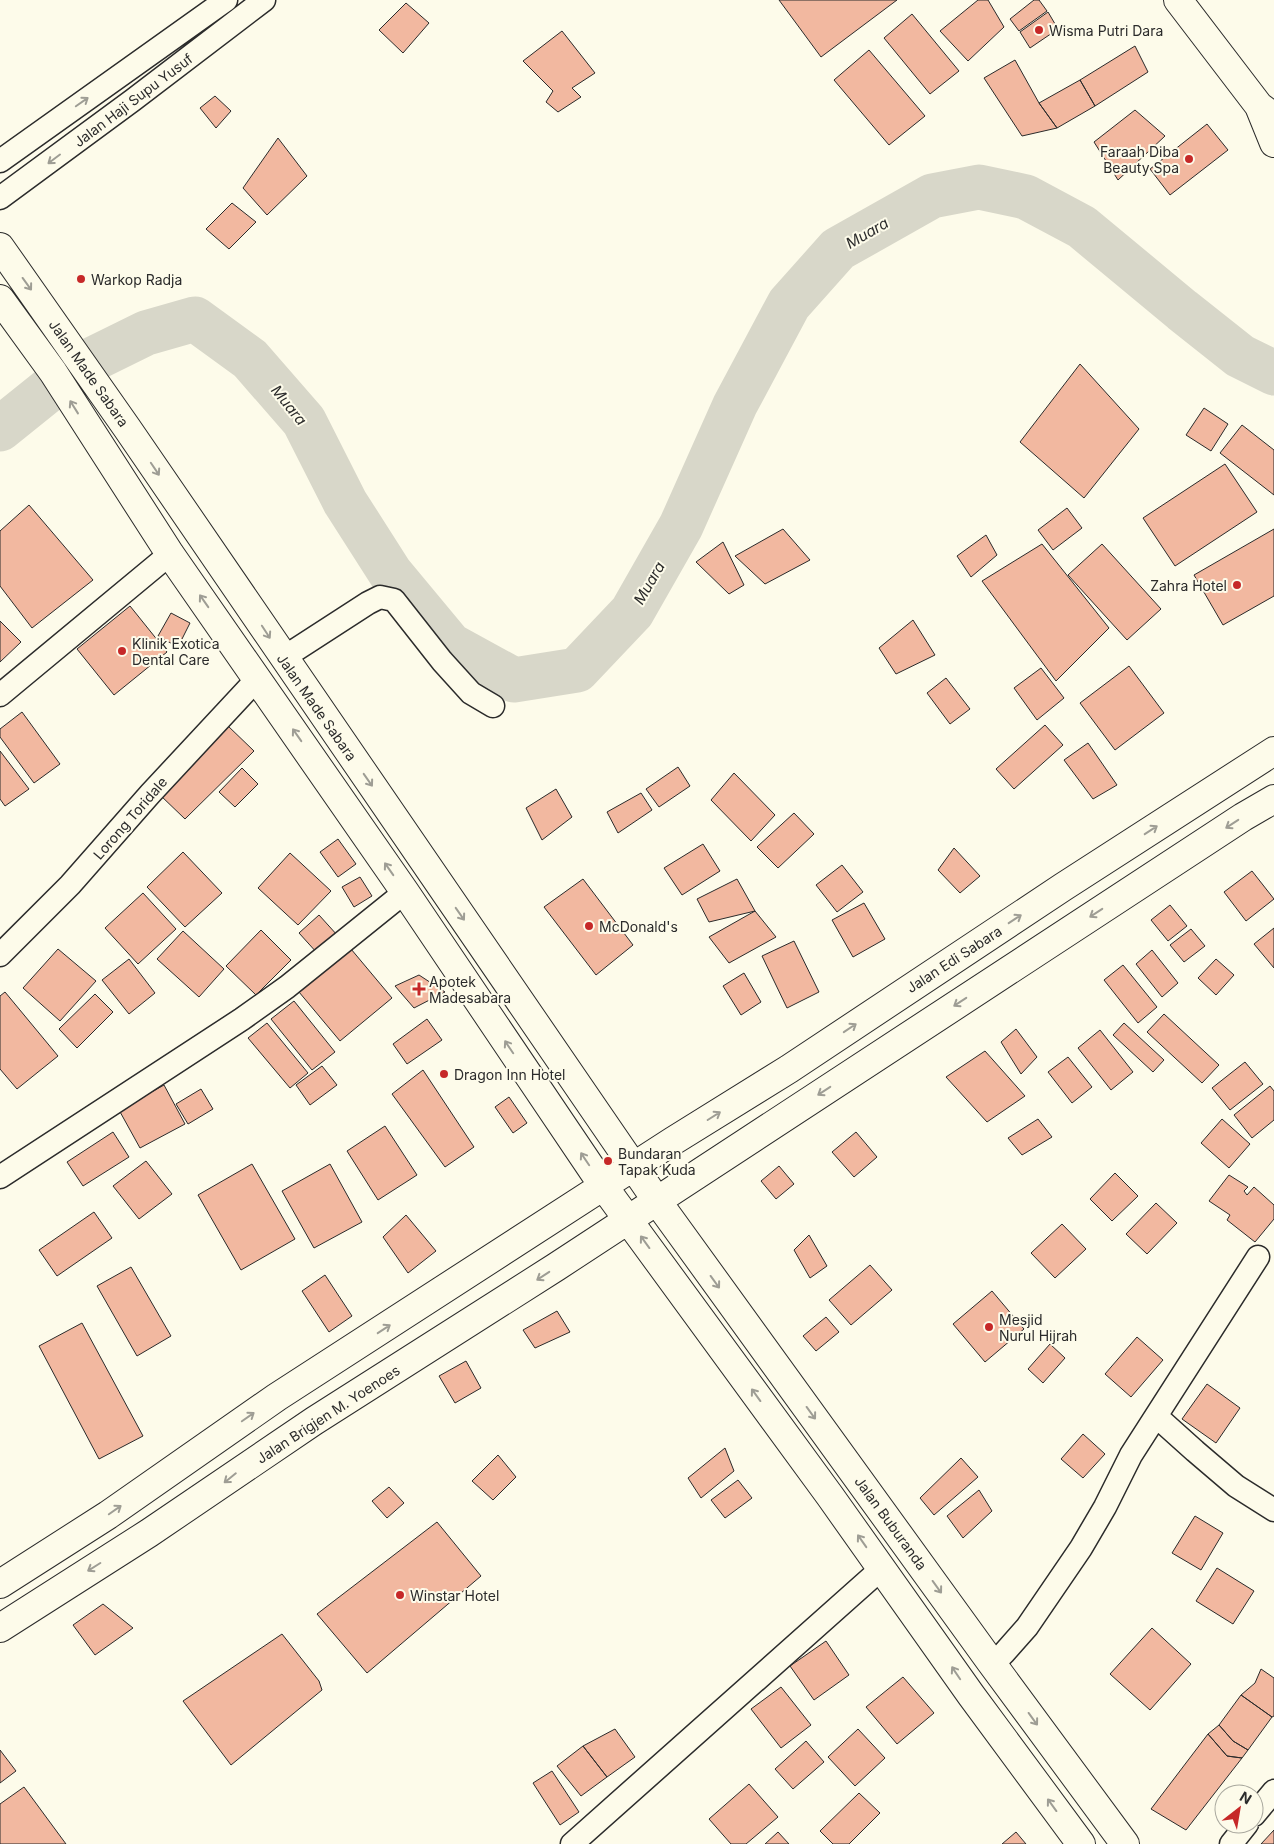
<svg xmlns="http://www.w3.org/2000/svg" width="1274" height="1844" font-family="Inter,sans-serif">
<rect width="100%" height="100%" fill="#fdfbea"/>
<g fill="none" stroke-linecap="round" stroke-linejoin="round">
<path stroke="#d8d7c9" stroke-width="45" d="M0,429L77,367L146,333L195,319L250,359L304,421L345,502L391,574L450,645L514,680L577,670L632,612L681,526L735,405L789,304L838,249L932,196L979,187L1026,197L1082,227L1182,310L1240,356L1274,373"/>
</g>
<path fill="#f2b8a0" stroke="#2b2b2b" d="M779,0H897L821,57Z
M978,0H988L1004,27L968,61L940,31Z
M1034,0H1039L1047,11L1019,31L1010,19Z
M406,3L429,23L403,53L379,30Z
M1048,12L1058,29L1030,48L1020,32Z
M912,14L959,71L930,94L884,38Z
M562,31L595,73L572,88L581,97L558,112L546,102L553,91L523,61Z
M1135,46L1148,72L1095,106L1080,80Z
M869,50L925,116L889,145L834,80Z
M1015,60L1039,103L1057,128L1022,136L984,78Z
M1080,80L1095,106L1057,128L1039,103Z
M215,96L231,111L216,128L200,108Z
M1135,110L1165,136L1118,180L1094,142Z
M1207,124L1228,150L1170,195L1150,169Z
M278,138L307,176L267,215L243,188Z
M232,203L256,222L229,249L206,229Z
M1080,364L1139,429L1084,498L1020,442Z
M1204,408L1228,424L1211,451L1186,435Z
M1242,425L1274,450V495L1220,453Z
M1225,464L1257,512L1175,566L1143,518Z
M29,505L93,580L32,628L0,586V531Z
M1067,508L1082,528L1053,550L1038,530Z
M783,529L810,560L765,584L735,556Z
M1274,529V596L1223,625L1194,575Z
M986,535L997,555L971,577L957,556Z
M723,542L744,585L729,594L696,562Z
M1042,544L1109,628L1056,681L982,581Z
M1102,544L1161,609L1127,640L1068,575Z
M130,606L167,652L114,695L77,649Z
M171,613L190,623L178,647L158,636Z
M913,620L935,655L896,674L879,648Z
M0,621L21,642L0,662Z
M1129,666L1164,713L1115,750L1080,703Z
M1041,668L1064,698L1037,720L1014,688Z
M946,678L970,709L950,724L927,693Z
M22,712L60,764L34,783L0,737V729Z
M227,725L254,751L185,819L159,794Z
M1045,725L1063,745L1014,789L996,769Z
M1088,743L1117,785L1093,799L1064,760Z
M0,751L29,789L5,806L0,799Z
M678,767L690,786L659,807L646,789Z
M242,768L258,784L235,807L219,792Z
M734,773L775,815L751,841L711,800Z
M556,789L572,817L542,840L526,808Z
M641,793L652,810L618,833L607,812Z
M794,813L814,834L778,868L757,847Z
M338,839L356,864L338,877L320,852Z
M703,844L720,871L682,895L664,868Z
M954,848L980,876L960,893L938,870Z
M183,852L222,893L185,927L147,887Z
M290,853L331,891L298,925L258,888Z
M842,865L863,892L837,912L816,885Z
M1252,871L1274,899L1246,921L1224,892Z
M360,877L372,896L354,907L342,887Z
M583,879L633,945L596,975L544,907Z
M737,879L755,911L709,922L697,899Z
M143,893L176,929L138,964L105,928Z
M864,903L885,939L853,957L832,920Z
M1170,905L1187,926L1168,941L1151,920Z
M755,911L776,937L729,963L709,937Z
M319,915L338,936L318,954L299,933Z
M1274,928V968L1254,944Z
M1191,929L1205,946L1184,962L1170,945Z
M261,930L291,960L256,995L226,966Z
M183,931L224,969L199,997L157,959Z
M794,941L819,992L787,1008L762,956Z
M58,949L96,981L60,1021L23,988Z
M351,949L392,998L340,1041L299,992Z
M1152,950L1178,983L1162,997L1136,964Z
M129,959L155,993L129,1014L102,980Z
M1216,959L1234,975L1216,995L1198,978Z
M1123,965L1157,1007L1138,1023L1104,980Z
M744,973L761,1002L741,1015L723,986Z
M419,975L445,992L414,1008L395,986Z
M5,992L58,1056L17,1089L0,1069V996Z
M95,994L113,1012L77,1048L59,1029Z
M294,1001L335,1052L312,1070L271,1019Z
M1164,1014L1219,1065L1202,1083L1147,1032Z
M427,1019L442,1040L407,1064L393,1044Z
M267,1023L308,1073L290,1088L248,1038Z
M1124,1023L1164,1060L1153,1072L1113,1035Z
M1016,1029L1037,1057L1021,1074L1001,1042Z
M1100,1030L1133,1072L1111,1090L1078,1048Z
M985,1051L1025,1096L987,1122L946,1077Z
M1068,1057L1092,1087L1072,1103L1048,1072Z
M1245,1062L1263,1084L1230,1110L1212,1088Z
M322,1066L337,1085L310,1105L296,1085Z
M423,1070L474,1147L445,1167L392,1094Z
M164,1085L185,1124L140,1148L119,1110Z
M1270,1086L1274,1091V1120L1252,1138L1234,1115Z
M201,1089L213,1109L188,1124L176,1104Z
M509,1097L527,1123L513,1133L495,1107Z
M1038,1119L1052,1137L1022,1155L1008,1138Z
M1222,1119L1250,1144L1229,1168L1201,1143Z
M385,1126L417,1175L378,1200L347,1151Z
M113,1132L129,1157L83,1186L67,1162Z
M856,1132L877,1157L854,1177L832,1152Z
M146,1161L172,1194L139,1219L113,1186Z
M252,1164L295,1239L241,1270L198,1195Z
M330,1164L362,1222L314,1248L282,1191Z
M779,1166L794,1184L776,1199L761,1181Z
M1115,1173L1138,1196L1112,1221L1090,1199Z
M1229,1175L1248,1187L1244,1191L1247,1195L1254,1187L1274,1205V1219L1255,1242L1227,1220L1230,1215L1209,1201Z
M1156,1203L1177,1223L1147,1254L1126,1234Z
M94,1212L112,1238L57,1276L39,1250Z
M406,1215L436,1251L408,1273L383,1237Z
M1062,1224L1086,1249L1055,1278L1031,1253Z
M809,1235L827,1266L810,1278L794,1250Z
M870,1265L892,1290L851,1325L829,1300Z
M131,1267L171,1336L137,1356L97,1286Z
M325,1275L352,1316L329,1332L302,1291Z
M992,1291L1024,1329L985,1362L953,1324Z
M557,1311L570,1332L535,1348L523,1330Z
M826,1317L839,1332L816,1351L803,1336Z
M82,1323L143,1436L99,1459L39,1346Z
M1137,1337L1163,1360L1131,1397L1105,1374Z
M1050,1344L1065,1358L1043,1383L1028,1369Z
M466,1361L481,1388L455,1403L439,1376Z
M1207,1384L1240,1408L1216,1443L1182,1419Z
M1083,1434L1105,1454L1083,1478L1061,1459Z
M725,1448L734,1471L701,1498L688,1478Z
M498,1455L516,1477L493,1500L472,1481Z
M961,1458L978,1477L934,1515L920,1498Z
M738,1480L752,1498L725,1518L711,1500Z
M389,1487L404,1503L387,1518L372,1501Z
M979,1490L992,1511L963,1538L947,1516Z
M1195,1516L1223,1533L1201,1570L1172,1553Z
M437,1522L481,1576L367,1673L317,1614Z
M1217,1568L1254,1591L1233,1624L1196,1601Z
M103,1604L133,1628L95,1655L73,1625Z
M1152,1628L1191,1664L1150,1710L1110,1674Z
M282,1634L319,1681L322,1690L231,1765L183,1701Z
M826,1641L849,1675L814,1700L790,1666Z
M1261,1669L1274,1678V1716L1272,1717L1241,1695L1255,1683Z
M903,1677L934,1713L897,1744L866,1707Z
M781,1687L811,1725L781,1748L751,1709Z
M1241,1695L1272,1717L1248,1750L1233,1741L1219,1725Z
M1219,1725L1233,1741L1248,1750L1242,1758L1227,1756L1208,1734Z
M615,1729L635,1757L607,1777L583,1746Z
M858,1729L885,1758L855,1786L828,1757Z
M1208,1734L1227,1756L1242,1758L1186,1830L1151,1809Z
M806,1741L824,1762L793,1789L775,1769Z
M583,1746L607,1777L581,1796L557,1766Z
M0,1750L16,1771L0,1783Z
M552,1771L579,1812L560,1825L533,1783Z
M749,1784L778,1817L746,1844H731L709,1819Z
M24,1787L66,1844H0V1804Z
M859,1793L880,1813L849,1844H833L820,1831Z
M1274,1830V1844H1261Z
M778,1832L789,1844H765Z
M1016,1832L1026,1844H1002Z"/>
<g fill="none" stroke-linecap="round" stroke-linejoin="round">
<defs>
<path id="street" d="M0,161L226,0
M0,198L133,100L264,0
M283,658L368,603L380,597L394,600L442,661L471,693L493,706
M0,695L170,554
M0,955L70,885L150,794L258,678
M0,1177L242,1019L287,987L405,892
M1156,1416L1195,1451L1236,1486L1274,1510
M993,1664L1004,1653L1027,1627L1081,1548L1105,1507L1131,1455L1258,1257
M1254,1815L1274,1791
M572,1844L881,1569
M1231,1844L1247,1824"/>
<path id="secondary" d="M1178,0L1259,106L1274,117
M1259,106L1274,143
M0,247L127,428L657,1201L990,1661L1125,1844
M0,299L53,372L170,554L405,892L604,1187L830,1496L971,1695L1081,1844
M0,1584L108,1515L277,1397L673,1141L789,1069L1063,887L1274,751
M0,1628L149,1533L314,1421L556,1267L1243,817L1274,799"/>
</defs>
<use href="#street" stroke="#2b2b2b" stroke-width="25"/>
<use href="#secondary" stroke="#2b2b2b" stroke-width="30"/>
<use href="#street" stroke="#fdfbea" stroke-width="22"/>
<use href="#secondary" stroke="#fdfbea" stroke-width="28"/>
</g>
<defs><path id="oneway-shaft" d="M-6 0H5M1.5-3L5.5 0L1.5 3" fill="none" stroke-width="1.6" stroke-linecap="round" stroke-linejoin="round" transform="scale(1.25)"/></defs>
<g stroke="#9e9d94">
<use href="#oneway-shaft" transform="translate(82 102) rotate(-35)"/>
<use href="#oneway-shaft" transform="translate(54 159) rotate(143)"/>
<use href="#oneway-shaft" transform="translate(27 284) rotate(54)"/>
<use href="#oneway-shaft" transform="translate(74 407) rotate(-122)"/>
<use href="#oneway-shaft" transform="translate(155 469) rotate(56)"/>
<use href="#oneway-shaft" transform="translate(204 601) rotate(-125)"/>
<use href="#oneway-shaft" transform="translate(266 632) rotate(57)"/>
<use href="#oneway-shaft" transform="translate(297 735) rotate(-125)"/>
<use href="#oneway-shaft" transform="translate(368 780) rotate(55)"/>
<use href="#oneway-shaft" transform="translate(1232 824) rotate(147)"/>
<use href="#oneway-shaft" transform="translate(1151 830) rotate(-33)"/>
<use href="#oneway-shaft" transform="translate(389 869) rotate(-125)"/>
<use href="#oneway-shaft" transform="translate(1096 913) rotate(147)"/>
<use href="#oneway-shaft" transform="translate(460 914) rotate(55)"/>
<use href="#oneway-shaft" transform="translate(1015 919) rotate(-33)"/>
<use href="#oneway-shaft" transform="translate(960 1002) rotate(147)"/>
<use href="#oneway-shaft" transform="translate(850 1028) rotate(-34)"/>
<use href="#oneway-shaft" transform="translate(509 1047) rotate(-124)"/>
<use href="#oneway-shaft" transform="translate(824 1091) rotate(147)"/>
<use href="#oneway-shaft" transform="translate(714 1116) rotate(-32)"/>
<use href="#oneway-shaft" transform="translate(585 1159) rotate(-124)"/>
<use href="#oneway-shaft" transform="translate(645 1242) rotate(-126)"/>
<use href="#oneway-shaft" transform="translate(543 1276) rotate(147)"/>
<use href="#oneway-shaft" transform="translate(715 1282) rotate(54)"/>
<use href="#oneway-shaft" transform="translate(384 1329) rotate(-33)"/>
<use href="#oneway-shaft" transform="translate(756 1395) rotate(-126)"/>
<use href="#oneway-shaft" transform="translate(811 1413) rotate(54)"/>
<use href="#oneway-shaft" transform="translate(248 1417) rotate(-35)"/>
<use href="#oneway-shaft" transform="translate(230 1478) rotate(141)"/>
<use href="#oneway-shaft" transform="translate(115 1510) rotate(-35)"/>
<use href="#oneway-shaft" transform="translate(862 1541) rotate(-125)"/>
<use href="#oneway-shaft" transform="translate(94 1567) rotate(148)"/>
<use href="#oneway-shaft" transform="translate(937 1587) rotate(54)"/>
<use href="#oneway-shaft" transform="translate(956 1673) rotate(-124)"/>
<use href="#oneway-shaft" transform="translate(1033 1719) rotate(54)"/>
<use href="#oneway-shaft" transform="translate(1052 1805) rotate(-126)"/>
</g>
<g fill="#c62828" stroke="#fdfbea" stroke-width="2">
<circle cx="1039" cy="30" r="5"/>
<circle cx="1189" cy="159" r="5"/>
<circle cx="81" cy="279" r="5"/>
<circle cx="1237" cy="585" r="5"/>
<circle cx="122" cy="651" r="5"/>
<circle cx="589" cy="926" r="5"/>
<path d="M416.5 981.5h5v5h5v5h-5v5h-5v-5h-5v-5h5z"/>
<circle cx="444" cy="1074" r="5"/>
<circle cx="608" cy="1161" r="5"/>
<circle cx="989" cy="1327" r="5"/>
<circle cx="400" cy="1595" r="5"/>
</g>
<g text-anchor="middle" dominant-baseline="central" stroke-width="4" stroke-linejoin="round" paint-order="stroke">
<g font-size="14" fill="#2b2b2b" stroke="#fdfbea" text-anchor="start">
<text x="1049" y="30">Wisma Putri Dara</text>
<text x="1179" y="151" text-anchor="end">Faraah Diba<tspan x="1179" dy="16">Beauty Spa</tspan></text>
<text x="91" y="279">Warkop Radja</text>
<text x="1227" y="585" text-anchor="end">Zahra Hotel</text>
<text x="132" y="643">Klinik Exotica<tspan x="132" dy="16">Dental Care</tspan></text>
<text x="599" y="926">McDonald's</text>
<text x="429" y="981">Apotek<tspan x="429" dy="16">Madesabara</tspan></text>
<text x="454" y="1074">Dragon Inn Hotel</text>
<text x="618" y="1153">Bundaran<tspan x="618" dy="16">Tapak Kuda</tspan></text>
<text x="999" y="1319">Mesjid<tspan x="999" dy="16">Nurul Hijrah</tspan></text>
<text x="410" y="1595">Winstar Hotel</text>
</g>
<g font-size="14" fill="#2b2b2b" stroke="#fdfbea">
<text transform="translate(133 100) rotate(-37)">Jalan Haji Supu Yusuf</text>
<text transform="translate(89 373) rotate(55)">Jalan Made Sabara</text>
<text transform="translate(317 707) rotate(55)">Jalan Made Sabara</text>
<text transform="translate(130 818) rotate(-49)">Lorong Toridale</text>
<text transform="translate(954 959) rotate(-33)">Jalan Edi Sabara</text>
<text transform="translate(328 1414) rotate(-33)">Jalan Brigjen M. Yoenoes</text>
<text transform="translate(891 1523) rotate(54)">Jalan Buburanda</text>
</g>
<g font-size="15" font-style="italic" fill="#2b2b2b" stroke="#fdfbea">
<text transform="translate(867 233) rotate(-30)">Muara</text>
<text transform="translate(289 405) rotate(51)">Muara</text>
<text transform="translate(649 583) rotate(-60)">Muara</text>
</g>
</g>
<g transform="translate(1239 1809) rotate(31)"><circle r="24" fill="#fdfbea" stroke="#a9a89e"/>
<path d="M0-4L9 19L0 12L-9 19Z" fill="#c62828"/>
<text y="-8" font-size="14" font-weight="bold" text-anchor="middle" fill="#2b2b2b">N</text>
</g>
</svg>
